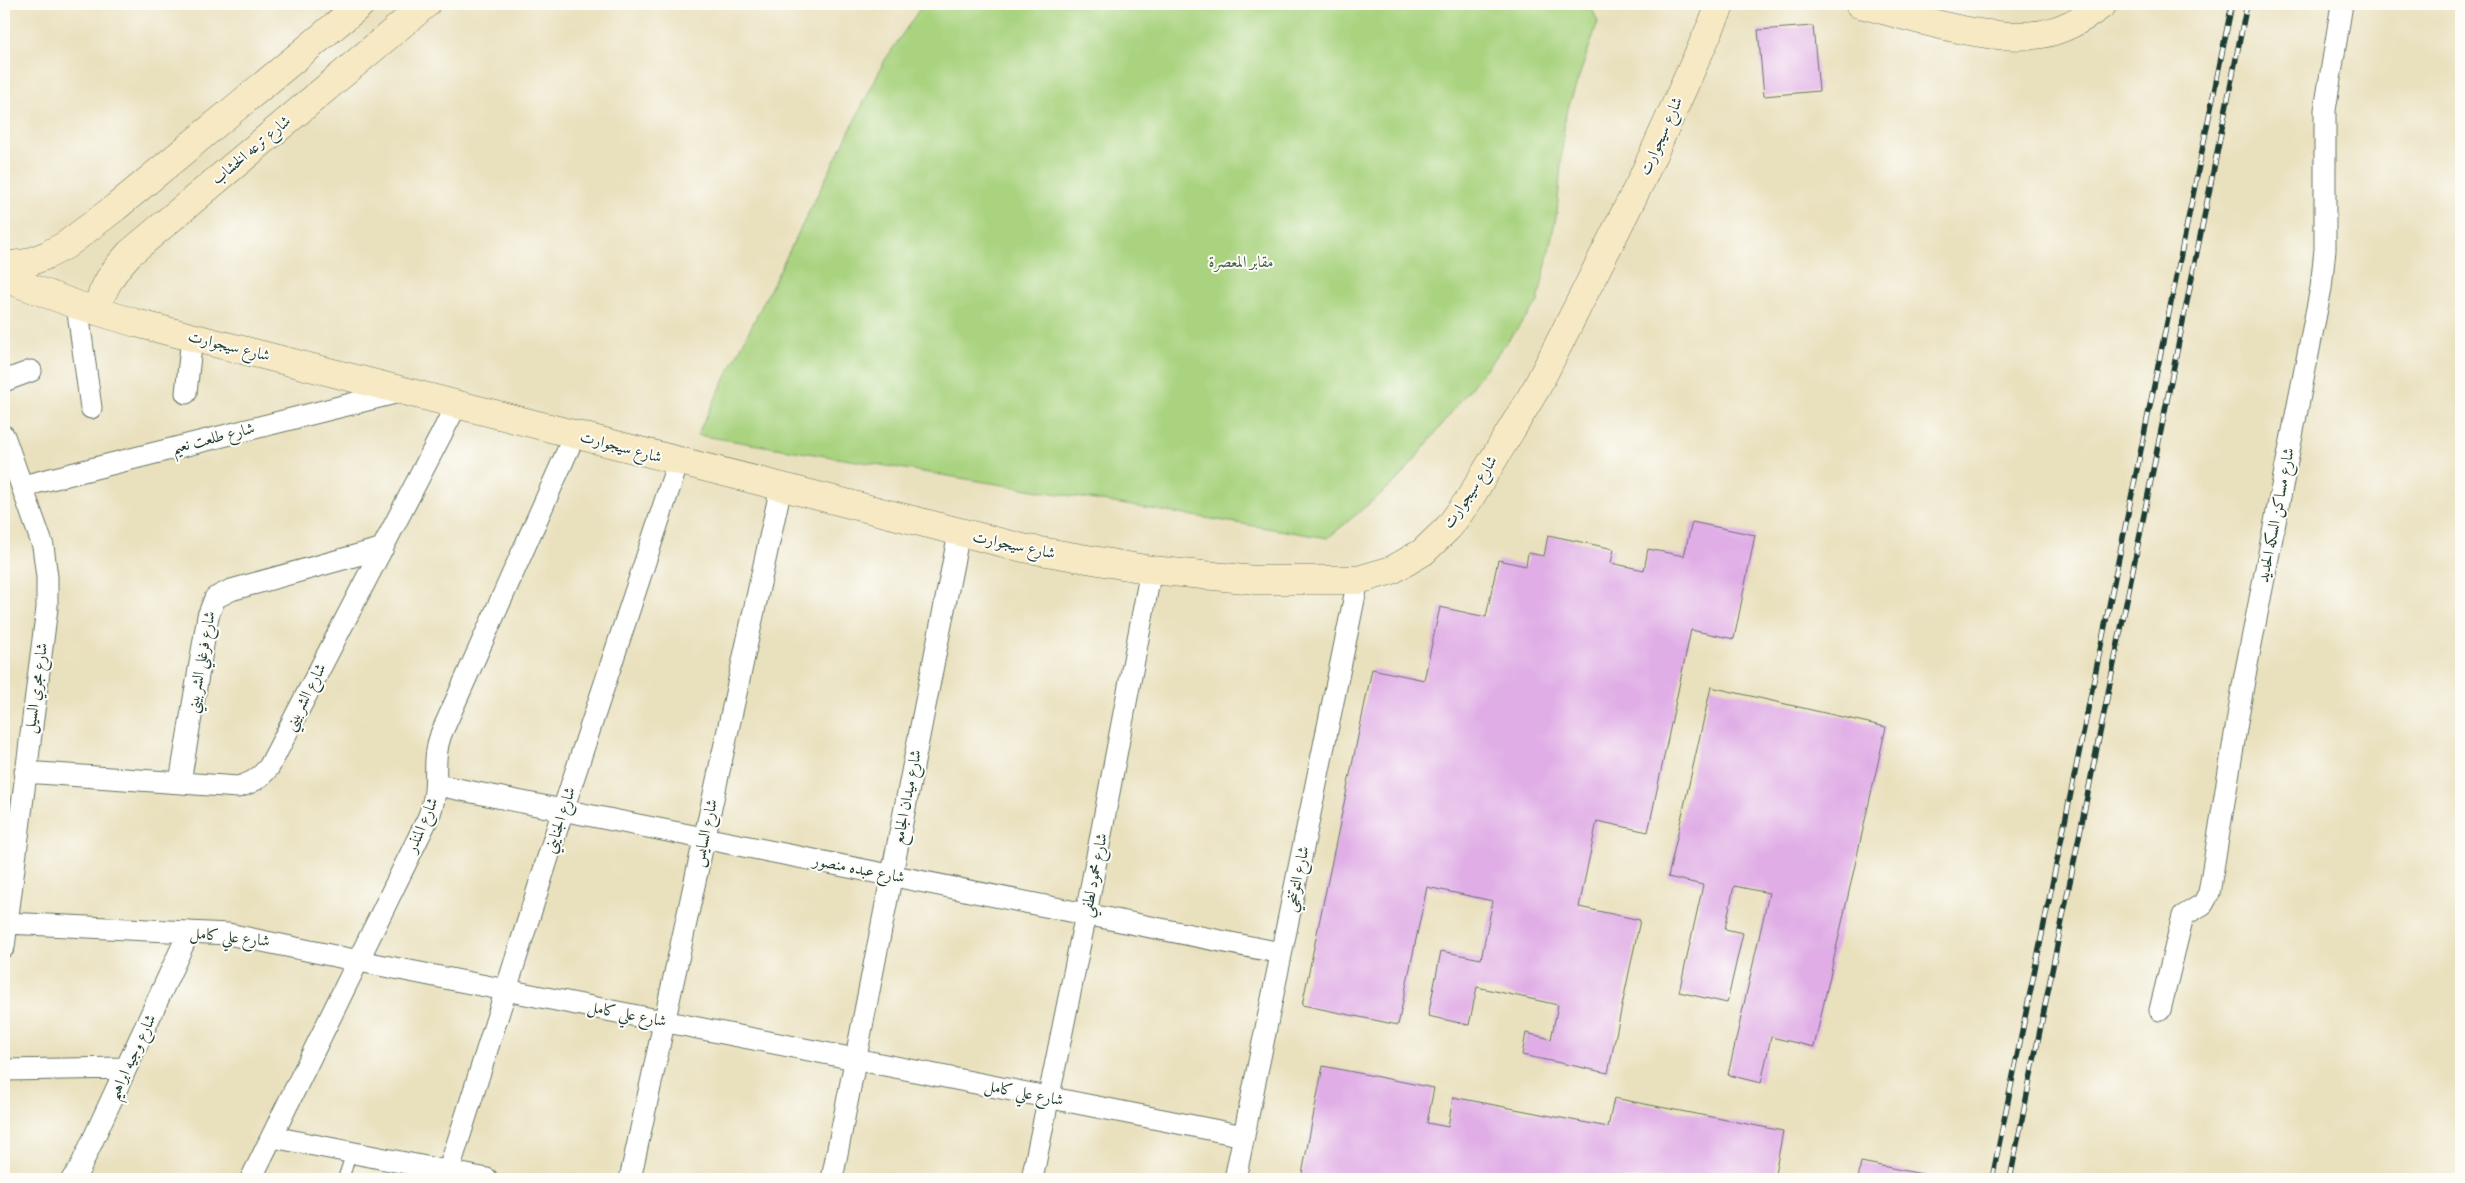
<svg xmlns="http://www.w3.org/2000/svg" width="2465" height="1183" font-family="'IM FELL Double Pica',Amiri,serif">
<rect width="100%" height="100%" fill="#fdfcf7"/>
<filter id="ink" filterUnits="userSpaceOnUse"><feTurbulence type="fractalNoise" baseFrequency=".02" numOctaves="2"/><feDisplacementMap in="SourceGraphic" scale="10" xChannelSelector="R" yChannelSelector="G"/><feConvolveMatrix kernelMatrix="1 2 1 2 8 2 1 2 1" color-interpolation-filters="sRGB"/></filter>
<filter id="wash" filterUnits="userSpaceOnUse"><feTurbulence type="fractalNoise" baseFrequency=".0096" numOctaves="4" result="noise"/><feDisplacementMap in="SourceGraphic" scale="20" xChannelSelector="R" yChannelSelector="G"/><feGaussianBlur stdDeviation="1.12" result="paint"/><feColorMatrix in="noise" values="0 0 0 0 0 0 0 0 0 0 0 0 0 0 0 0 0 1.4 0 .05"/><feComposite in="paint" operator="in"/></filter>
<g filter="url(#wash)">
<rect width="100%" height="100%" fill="#e9e0bd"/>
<path fill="#a9d37f" stroke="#64885a" d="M923,4H1590L1598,22L1565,117L1557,212L1538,302L1400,478L1328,538L697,435L885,60Z"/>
<g id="blocks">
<path fill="#e0ade6" d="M1813,26L1819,91L1764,96L1758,30Z
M1692,522L1755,535L1734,639L1691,630L1648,832L1597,821L1579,907L1640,920L1608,1073L1522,1055L1526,1033L1551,1039L1558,1005L1477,987L1469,1025L1428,1016L1441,951L1481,959L1493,901L1427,887L1398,1025L1302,1005L1372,669L1424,680L1440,607L1486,617L1498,560L1526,566L1528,553L1544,556L1548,535L1614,549L1611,563L1644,570L1648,549L1684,556Z
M1711,687L1886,727L1814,1047L1771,1037L1761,1083L1728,1075L1769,893L1734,886L1725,929L1743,933L1727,1003L1679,992L1703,885L1668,877Z
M1323,1066L1434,1088L1427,1123L1448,1127L1453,1097L1608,1127L1614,1098L1783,1131L1775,1174L1796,1179H1301Z
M1861,1162L1927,1175L1926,1179H1858Z"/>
</g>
</g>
<g filter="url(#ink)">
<use href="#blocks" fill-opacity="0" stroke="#667664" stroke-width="1"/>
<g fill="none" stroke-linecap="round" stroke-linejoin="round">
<defs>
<path id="lane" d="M343,1179L352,1152"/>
<path id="street" d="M77,305L91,408
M4,381L31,371
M186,393L192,337
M4,436L43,546L47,577V608L4,947
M23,486L403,391
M25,772L238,787C252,783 260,778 269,767L457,404
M180,782L208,616L215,598L231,590L383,548
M437,785L1281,953
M7,923L228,934L359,961L1244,1136
M2160,1010L2183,916L2203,904L2209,893L2244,680L2321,288L2325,249V110L2342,4
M4,1070L126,1068
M273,1137L487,1179
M72,1179L79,1170L189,932
M251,1179L428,818C442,787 430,764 441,734L575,434
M446,1179L563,810L678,462
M630,1179L781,487
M832,1179L959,533
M1032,1179L1086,914L1151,570
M1235,1179L1358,580"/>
<path id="secondary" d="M1859,4C1913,17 1986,43 2042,34C2065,30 2086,17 2103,4
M4,266L27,263L47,255L66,245L116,207L361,4
M4,278L77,305L136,323L1023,548L1151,570L1255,580H1358L1392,570L1423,552L1449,527L1470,498L1537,387L1641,181L1721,4
M96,311C103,287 113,271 130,253L426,4"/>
</defs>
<use href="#lane" stroke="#667664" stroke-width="12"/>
<use href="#street" stroke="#667664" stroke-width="23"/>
<use href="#secondary" stroke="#667664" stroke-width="29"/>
<use href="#lane" stroke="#fff" stroke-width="10"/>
<use href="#street" stroke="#fff" stroke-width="21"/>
<use href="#secondary" stroke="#f7e9c3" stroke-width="28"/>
<defs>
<path id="rail" d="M1992,1179L2232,4
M2010,1179L2247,4"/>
</defs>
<use href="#rail" stroke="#1f3d34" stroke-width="5.5"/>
<use href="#rail" stroke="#fdfcf7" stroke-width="4" stroke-dasharray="11" stroke-linecap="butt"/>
</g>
</g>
<g text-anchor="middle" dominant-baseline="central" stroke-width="4" stroke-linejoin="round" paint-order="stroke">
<g font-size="16" fill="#1f3d34" stroke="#fdfcf7">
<text transform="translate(1661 136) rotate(-66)">شارع سيجوارت</text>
<text transform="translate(251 150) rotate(-40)">شارع ترعه الخشاب</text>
<text transform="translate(229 346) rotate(14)">شارع سيجوارت</text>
<text transform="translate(213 438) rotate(-14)">شارع طلعت نعيم</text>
<text transform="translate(621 447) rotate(15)">شارع سيجوارت</text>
<text transform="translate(1470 492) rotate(-56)">شارع سيجوارت</text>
<text transform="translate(2276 515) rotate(-79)">شارع مساكن السكه الحديد</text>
<text transform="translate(1014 545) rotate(12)">شارع سيجوارت</text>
<text transform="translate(201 662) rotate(-80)">شارع فرغلي الشربيني</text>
<text transform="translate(36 688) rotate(-82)">شارع مجري السيل</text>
<text transform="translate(305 697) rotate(-63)">شارع الشربيني</text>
<text transform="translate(907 797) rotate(-79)">شارع ميدان الجامع</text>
<text transform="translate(560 820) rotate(-72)">شارع الجنايني</text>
<text transform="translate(422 825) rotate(-67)">شارع المنذر</text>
<text transform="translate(705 833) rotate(-78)">شارع السايس</text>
<text transform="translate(859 869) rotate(11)">شارع عبده منصور</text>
<text transform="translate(1094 875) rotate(-79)">شارع محمود لطفي</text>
<text transform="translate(1297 879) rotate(-78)">شارع التوتنجي</text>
<text transform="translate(230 937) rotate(6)">شارع علي كامل</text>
<text transform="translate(627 1014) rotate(11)">شارع علي كامل</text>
<text transform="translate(132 1057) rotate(-65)">شارع وجيه ابراهيم</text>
<text transform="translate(1024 1093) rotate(11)">شارع علي كامل</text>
</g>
<g font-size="16" fill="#426247" stroke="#fdfcf7">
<text x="1241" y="262">مقابر المعصرة</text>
</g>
</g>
<rect width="2465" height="1183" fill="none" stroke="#fdfcf7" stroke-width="20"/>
</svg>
